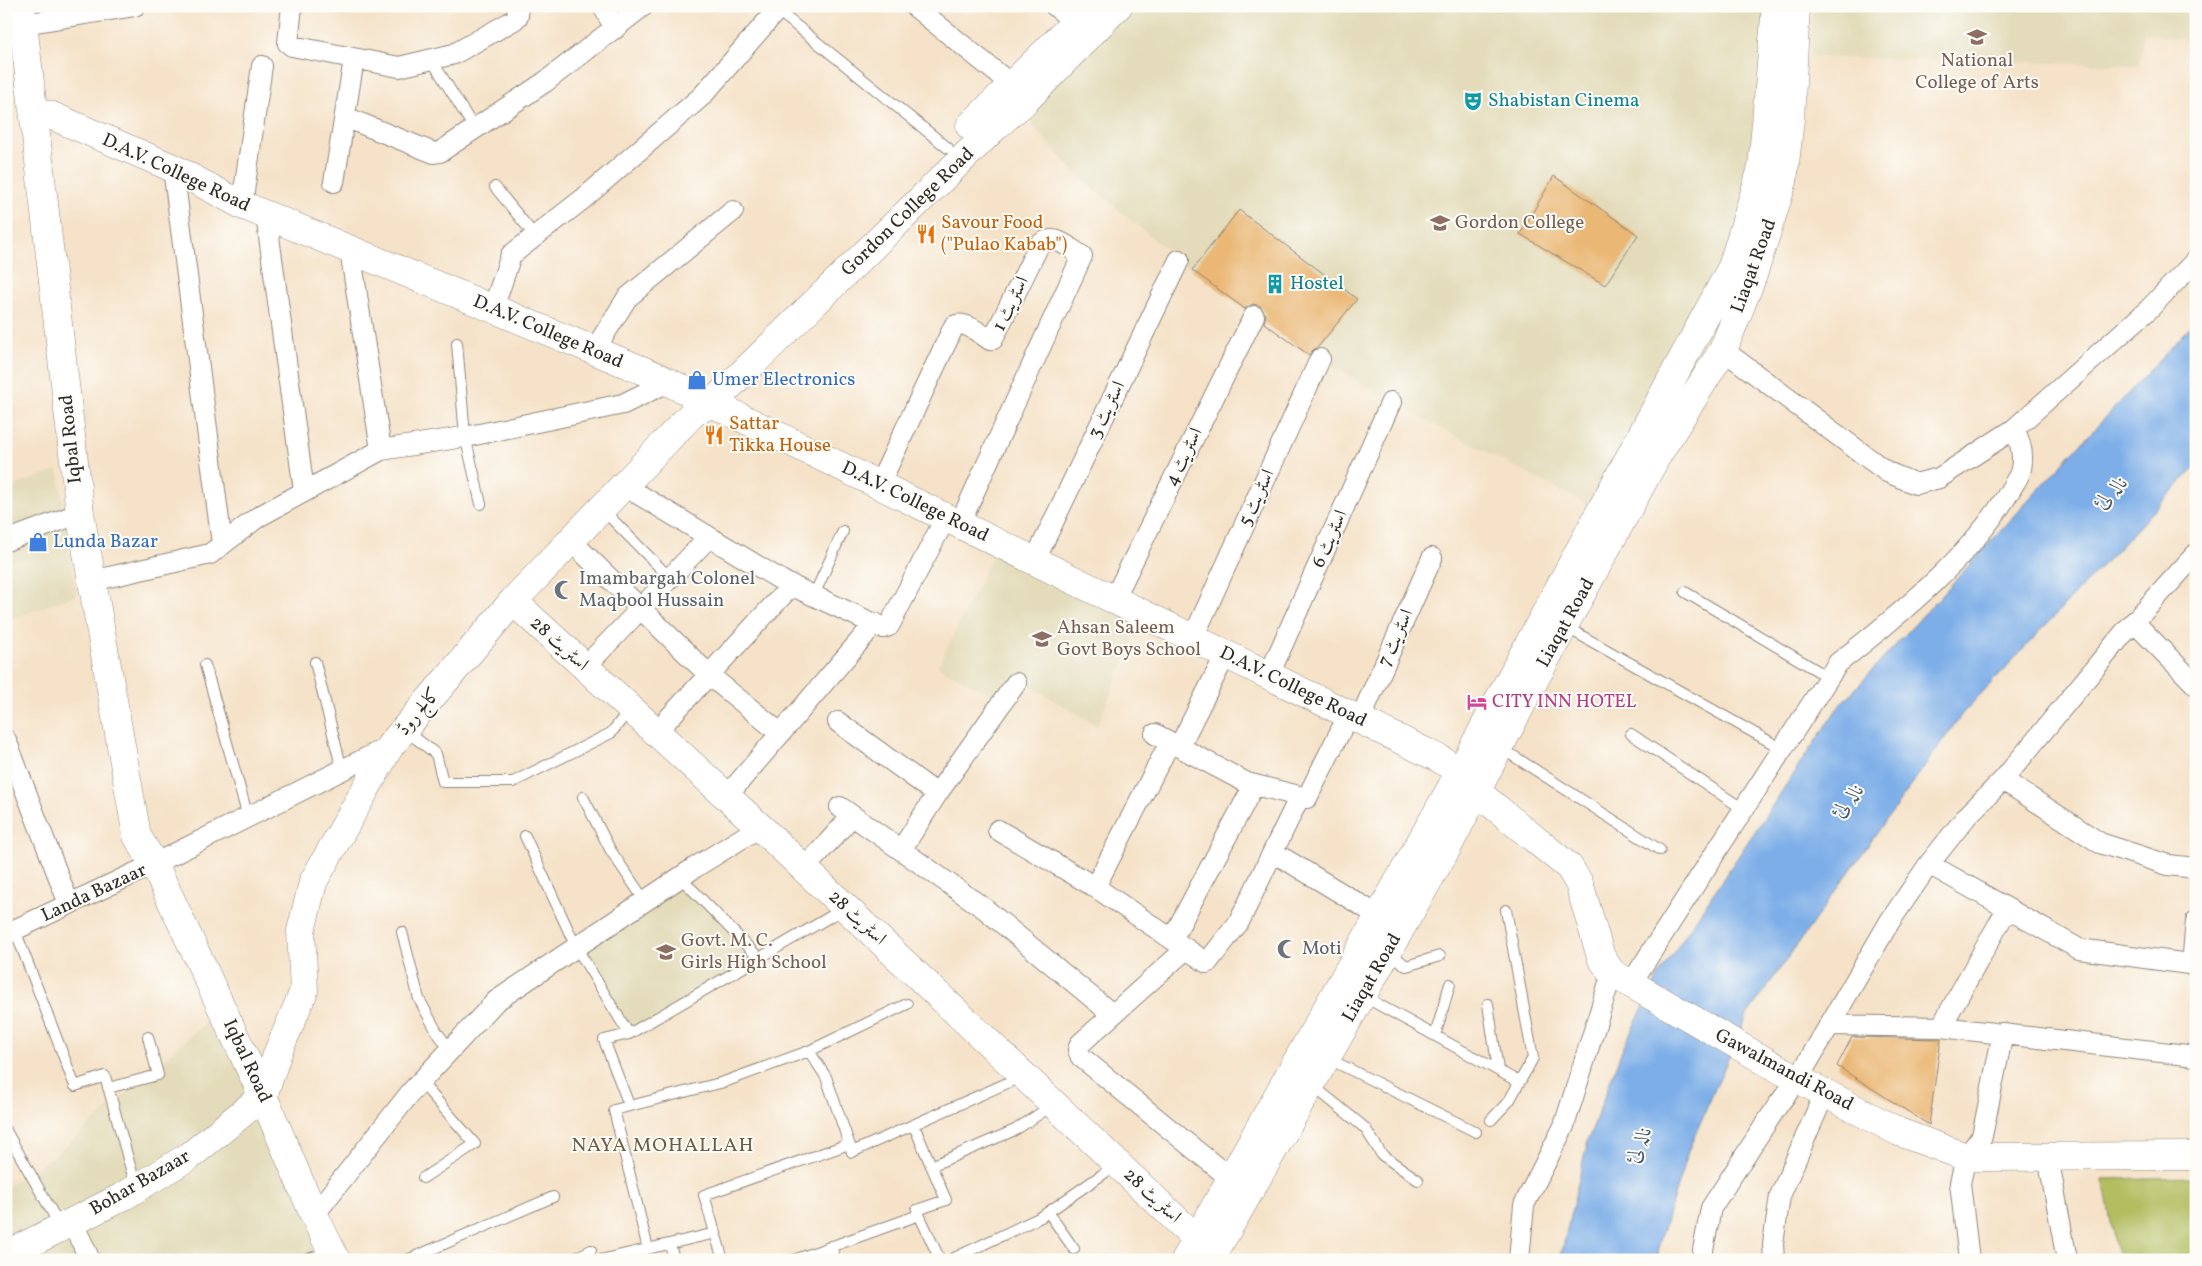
<svg xmlns="http://www.w3.org/2000/svg" width="2202" height="1266" font-family="Vollkorn,Amiri,serif">
<rect width="100%" height="100%" fill="#fdfcf7"/>
<filter id="ink" filterUnits="userSpaceOnUse"><feTurbulence type="fractalNoise" baseFrequency=".02" numOctaves="2"/><feDisplacementMap in="SourceGraphic" scale="10" xChannelSelector="R" yChannelSelector="G"/><feConvolveMatrix kernelMatrix="1 2 1 2 8 2 1 2 1" color-interpolation-filters="sRGB"/></filter>
<filter id="wash" filterUnits="userSpaceOnUse"><feTurbulence type="fractalNoise" baseFrequency=".0096" numOctaves="4" result="noise"/><feDisplacementMap in="SourceGraphic" scale="20" xChannelSelector="R" yChannelSelector="G"/><feGaussianBlur stdDeviation="1.12" result="paint"/><feColorMatrix in="noise" values="0 0 0 0 0 0 0 0 0 0 0 0 0 0 0 0 0 1.4 0 .05"/><feComposite in="paint" operator="in"/></filter>
<g filter="url(#wash)">
<rect width="100%" height="100%" fill="#f5e2c8"/>
<path fill="#e3dbba" d="M1098,6H1776L1732,267L1601,512L1391,402L1320,359L1254,316L1192,270L1080,178L1008,98Z
M1813,6H2196V41L2144,33L2139,65L1810,57Z
M58,470L77,595L6,621V489Z
M999,542L1145,612L1097,726L1021,680L1003,701L938,666Z
M680,877L758,957L629,1034L576,947Z
M214,1015L338,1260H6V1187L58,1153Z"/>
<path fill="#b2be60" stroke="#6e7446" d="M2196,1177V1260H2118L2103,1179Z"/>
<path fill="#7daee8" stroke="#546c8a" d="M2196,321V466L1962,714L1747,1015L1688,1151L1658,1248L1659,1260H1560L1588,1140L1622,1050L1660,973L1837,709L2074,451Z"/>
<g id="blocks">
<path fill="#eab775" d="M1554,176L1638,235L1605,285L1520,234Z
M1239,210L1357,299L1318,347L1313,350L1309,355L1264,323L1266,315L1260,306L1253,304L1245,309L1192,270Z
M1852,1037L1941,1039L1929,1125L1837,1066Z"/>
</g>
</g>
<g filter="url(#ink)">
<use href="#blocks" fill-opacity="0" stroke="#90867a" stroke-width="1"/>
<g fill="none" stroke-linecap="round" stroke-linejoin="round">
<defs>
<path id="lane" d="M779,7L777,10L948,148
M431,59L474,128
M495,187L535,236
M457,343L465,436L481,504
M602,509L670,578
M1685,592L1828,677
M814,595L843,531
M1566,627L1772,743
M315,662L342,770
M205,665L248,817
M405,730L436,754L443,782H513L611,733L630,709
M1631,734L1743,809
M1501,748L1660,850
M583,797L611,851L645,901
M525,836L576,947L629,1034
M680,877L758,957
M15,930L75,1086L105,1076L136,1187
M402,932L419,999L437,1032L450,1050
M1389,951L1406,966L1440,956
M1363,996L1519,1082
M1488,1004L1498,1070
M1435,1036L1450,984
M809,1051L826,1077L852,1152L1023,1076
M1327,1058L1476,1132
M420,1081L475,1144L423,1178
M1312,1085L1365,1128L1382,1155L1418,1180
M108,1088L158,1075L148,1037
M629,1105L604,1040L629,1034L845,908
M1491,1120L1509,1101L1533,1058L1506,910
M914,1126L946,1200L917,1210L940,1260
M6,1131L60,1226
M931,1166L1015,1130L1053,1105
M1048,1212L1074,1249
M670,1244L674,1260
M831,1246L836,1260
M648,1249L614,1110L724,1082L809,1051L907,1004
M306,1260L331,1251
M407,1260L553,1197
M571,1260L591,1250
M600,1260L716,1233
M723,1260L704,1195L849,1144
M794,1260L919,1215
M950,1260L1041,1217L1116,1165"/>
<path id="street" d="M292,6L288,43L292,46L399,67L454,54L514,20L518,16L517,6
M603,6L615,29
M914,6L1012,85
M1055,6L1076,23
M36,22L135,6
M345,117L434,153L440,152L545,82L643,6
M173,168L222,544
M334,182L354,59
M242,205L262,66
M266,215L304,491
M350,250L381,450
M493,309L511,255L583,199L702,96L777,10
M1723,350L1887,472L1916,484L1939,478L2014,429L2148,310L2196,260
M594,351L627,298L733,211
M623,485L786,583L883,628L889,626L946,517
M879,485L954,326C964,320 981,334 990,340L993,339L1039,245C1055,232 1067,247 1082,256L960,523
M570,540L709,675L780,733
M6,541L80,513
M1035,560L1179,260
M92,581L210,554L258,517L381,450L470,436L623,404L668,382
M1114,599L1254,316
M2134,622L2196,685
M1193,638L1320,359
M585,667L709,537
M1269,675L1391,402
M1360,719L1432,558
M838,722L937,794
M656,732L792,585
M1155,734L1247,783L1307,798L1349,714
M6,740L69,904
M1179,747L1226,654
M2003,780L2123,634L2196,554
M727,796L875,623
M840,807L985,909L1112,1014
M998,830L1095,887L1207,963L1239,922L1300,796
M901,850L937,794L1016,683
M1273,852L1379,916
M1929,864L2079,949L2196,965
M804,869L852,816
M1095,887L1170,742
M6,934L154,864L390,746
M1172,939L1254,785
M1186,949L1080,1044L1078,1050L1081,1057L1231,1179
M2192,965L2196,921
M1630,985L1838,663C1897,617 1973,555 2011,489C2014,483 2020,476 2021,469C2024,454 2021,442 2014,429
M1829,1025L1941,1027L2196,1056
M1941,1027L2007,909
M2048,1157L2067,1260
M314,1215L411,1092L496,1001L694,868L760,827
M72,1221L90,1260
M1519,1260L1524,1205L1564,1126L1612,973
M1703,1260V1250L1711,1208L1778,1105L1798,1079L1890,921L1929,864L1967,816L2003,780L2100,843L2168,865L2196,868
M1774,1260L1773,1244L1780,1196L1825,1092
M1969,1260L1960,1183L1966,1157L1982,1136L2003,1033"/>
<path id="secondary" d="M21,6L80,513L137,836L154,864L263,1096L314,1215L336,1260
M35,116L50,115L173,168L242,205L656,376L1440,759L1460,772L1477,792L1569,867L1579,883L1601,957L1612,973L1781,1070L1899,1132L1966,1157L2196,1156
M970,126L1092,6
M696,411L711,404L995,127L1023,103L1118,6
M513,601L760,827L1197,1239
M6,1255L124,1196L191,1155L263,1096L278,1052L304,991L301,931L313,882L390,746L513,601L694,412L696,395
M1185,1260L1460,772L1732,267L1762,168L1776,6
M1210,1260L1447,848L1530,688L1658,454L1723,350L1753,275L1783,181L1790,119L1796,6"/>
</defs>
<use href="#lane" stroke="#90867a" stroke-width="12"/>
<use href="#street" stroke="#90867a" stroke-width="22"/>
<use href="#secondary" stroke="#90867a" stroke-width="29"/>
<use href="#lane" stroke="#fff" stroke-width="10"/>
<use href="#street" stroke="#fff" stroke-width="20"/>
<use href="#secondary" stroke="#fff" stroke-width="28"/>
</g>
</g>
<defs>
<symbol id="university-bare" viewBox="-9 -9 18 18"><path d="M0-5L7-2L0 1L-7-2ZM-4 1L0 2.5L4 1V4Q0 6-4 4Z" fill="#8d6e63" stroke="#fdfcf7" stroke-width="2.5" paint-order="stroke"/></symbol>
<symbol id="theatre-bare" viewBox="-9 -9 18 18"><path d="M-5-5.5Q0-4 5-5.5V0Q5 5 0 6Q-5 5-5 0ZM-3.3-2.5H-1v1.5H-3.3ZM1-2.5H3.3v1.5H1ZM-2.8 1Q0 5.5 2.8 1Z" fill="#0f9aa8" stroke="#fdfcf7" stroke-width="2.5" paint-order="stroke"/></symbol>
<symbol id="restaurant-bare" viewBox="-9 -9 18 18"><path d="M-5-6h1v4h1v-4h1v4h1v-4h1v5L-1.5 .5V6h-2V.5L-5-1ZM5-6V6H3V1.5H1.5Q1.5-4 5-6Z" fill="#e8710a" stroke="#fdfcf7" stroke-width="2.5" paint-order="stroke"/></symbol>
<symbol id="building-bare" viewBox="-9 -9 18 18"><path d="M-4-6H4V6H1V3H-1V6H-4ZM-2.5-4.3h1.7v1.8h-1.7ZM.8-4.3h1.7v1.8H.8ZM-2.5-1h1.7V.8h-1.7ZM.8-1h1.7V.8H.8Z" fill="#0f9aa8" stroke="#fdfcf7" stroke-width="2.5" paint-order="stroke"/></symbol>
<symbol id="shop-bare" viewBox="-9 -9 18 18"><path d="M-5-2.5h2.3a2.7 3.5 0 0 1 5.4 0H5L5.5 6h-11ZM-1.5-2.5h3a1.5 2.3 0 0 0-3 0Z" fill="#3f7fe0" stroke="#fdfcf7" stroke-width="2.5" paint-order="stroke"/></symbol>
<symbol id="mosque-bare" viewBox="-9 -9 18 18"><path d="M3.5-4.9A6 6 0 1 0 3.5 4.9A5 5 0 1 1 3.5-4.9Z" fill="#6b7280" stroke="#fdfcf7" stroke-width="2.5" paint-order="stroke"/></symbol>
<symbol id="school-bare" viewBox="-9 -9 18 18"><path d="M0-5L7-2L0 1L-7-2ZM-4 1L0 2.5L4 1V4Q0 6-4 4Z" fill="#8d6e63" stroke="#fdfcf7" stroke-width="2.5" paint-order="stroke"/></symbol>
<symbol id="hotel-bare" viewBox="-9 -9 18 18"><path d="M-6-4.5h1.5V1H6V5H4.5V3h-9V5H-6ZM-4 0a1.8 1.8 0 1 1 3.6 0ZM.5 0V-2.5h3Q6-2.5 6 0Z" fill="#d1479c" stroke="#fdfcf7" stroke-width="2.5" paint-order="stroke"/></symbol>
</defs>
<g fill-rule="evenodd">
<use href="#university-bare" x="1963" y="23" width="28" height="28"/>
<use href="#theatre-bare" x="1459" y="87" width="28" height="28"/>
<use href="#university-bare" x="1426" y="209" width="28" height="28"/>
<use href="#restaurant-bare" x="912" y="220" width="28" height="28"/>
<use href="#building-bare" x="1261" y="270" width="28" height="28"/>
<use href="#shop-bare" x="683" y="366" width="28" height="28"/>
<use href="#restaurant-bare" x="700" y="421" width="28" height="28"/>
<use href="#shop-bare" x="24" y="528" width="28" height="28"/>
<use href="#mosque-bare" x="550" y="576" width="28" height="28"/>
<use href="#school-bare" x="1028" y="625" width="28" height="28"/>
<use href="#hotel-bare" x="1463" y="688" width="28" height="28"/>
<use href="#mosque-bare" x="1273" y="935" width="28" height="28"/>
<use href="#school-bare" x="652" y="938" width="28" height="28"/>
</g>
<g text-anchor="middle" dominant-baseline="central" stroke-width="4" stroke-linejoin="round" paint-order="stroke">
<g font-size="19" fill="#785e54" stroke="#fdfcf7" text-anchor="start">
<text x="1977" y="61" text-anchor="middle">National<tspan x="1977" dy="22">College of Arts</tspan></text>
<text x="1455" y="223">Gordon College</text>
<text x="1057" y="628">Ahsan Saleem<tspan x="1057" dy="22">Govt Boys School</tspan></text>
<text x="681" y="941">Govt. M. C.<tspan x="681" dy="22">Girls High School</tspan></text>
</g>
<g font-size="19" fill="#0d838f" stroke="#fdfcf7" text-anchor="start">
<text x="1488" y="101">Shabistan Cinema</text>
<text x="1290" y="284">Hostel</text>
</g>
<g font-size="19" fill="#2b2b2b" stroke="#fdfcf7">
<text transform="translate(176 173) rotate(25)">D.A.V. College Road</text>
<text transform="translate(908 212) rotate(-44)">Gordon College Road</text>
<text transform="translate(1754 266) rotate(-70)">Liaqat Road</text>
<text transform="translate(1011 304) rotate(-64)">اسٹریٹ 1</text>
<text transform="translate(548 332) rotate(23)">D.A.V. College Road</text>
<text transform="translate(1107 410) rotate(-64)">اسٹریٹ 3</text>
<text transform="translate(71 439) rotate(-96)">Iqbal Road</text>
<text transform="translate(1184 457) rotate(-64)">اسٹریٹ 4</text>
<text transform="translate(1257 498) rotate(-65)">اسٹریٹ 5</text>
<text transform="translate(915 502) rotate(26)">D.A.V. College Road</text>
<text transform="translate(1330 539) rotate(-66)">اسٹریٹ 6</text>
<text transform="translate(1566 623) rotate(-61)">Liaqat Road</text>
<text transform="translate(1396 638) rotate(-66)">اسٹریٹ 7</text>
<text transform="translate(559 644) rotate(42)">اسٹریٹ 28</text>
<text transform="translate(1293 687) rotate(26)">D.A.V. College Road</text>
<text transform="translate(419 712) rotate(-50)">کالج روڈ</text>
<text transform="translate(94 893) rotate(-25)">Landa Bazaar</text>
<text transform="translate(857 918) rotate(43)">اسٹریٹ 28</text>
<text transform="translate(1372 978) rotate(-60)">Liaqat Road</text>
<text transform="translate(247 1061) rotate(65)">Iqbal Road</text>
<text transform="translate(1784 1070) rotate(28)">Gawalmandi Road</text>
<text transform="translate(140 1183) rotate(-30)">Bohar Bazaar</text>
<text transform="translate(1152 1196) rotate(43)">اسٹریٹ 28</text>
</g>
<g font-size="19" fill="#c56008" stroke="#fdfcf7" text-anchor="start">
<text x="941" y="223">Savour Food<tspan x="941" dy="22">("Pulao Kabab")</tspan></text>
<text x="729" y="424">Sattar<tspan x="729" dy="22">Tikka House</tspan></text>
</g>
<g font-size="19" fill="#366cbe" stroke="#fdfcf7" text-anchor="start">
<text x="712" y="380">Umer Electronics</text>
<text x="53" y="542">Lunda Bazar</text>
</g>
<g font-size="19" fill="#5b616d" stroke="#fdfcf7" text-anchor="start">
<text x="579" y="579">Imambargah Colonel<tspan x="579" dy="22">Maqbool Hussain</tspan></text>
<text x="1302" y="949">Moti</text>
</g>
<g font-size="19" fill="#b23c85" stroke="#fdfcf7" text-anchor="start">
<text x="1492" y="702">CITY INN HOTEL</text>
</g>
<g font-size="20" font-style="italic" fill="#48596d" stroke="#fdfcf7">
<text transform="translate(2112 493) rotate(-45)">نالہ لئ</text>
<text transform="translate(1849 801) rotate(-50)">نالہ لئ</text>
<text transform="translate(1640 1145) rotate(-67)">نالہ لئ</text>
</g>
<g font-size="20" letter-spacing="1" fill="#6e5c45" stroke="#fdfcf7">
<text x="663" y="1146">NAYA MOHALLAH</text>
</g>
</g>
<rect width="2202" height="1266" fill="none" stroke="#fdfcf7" stroke-width="25"/>
</svg>
